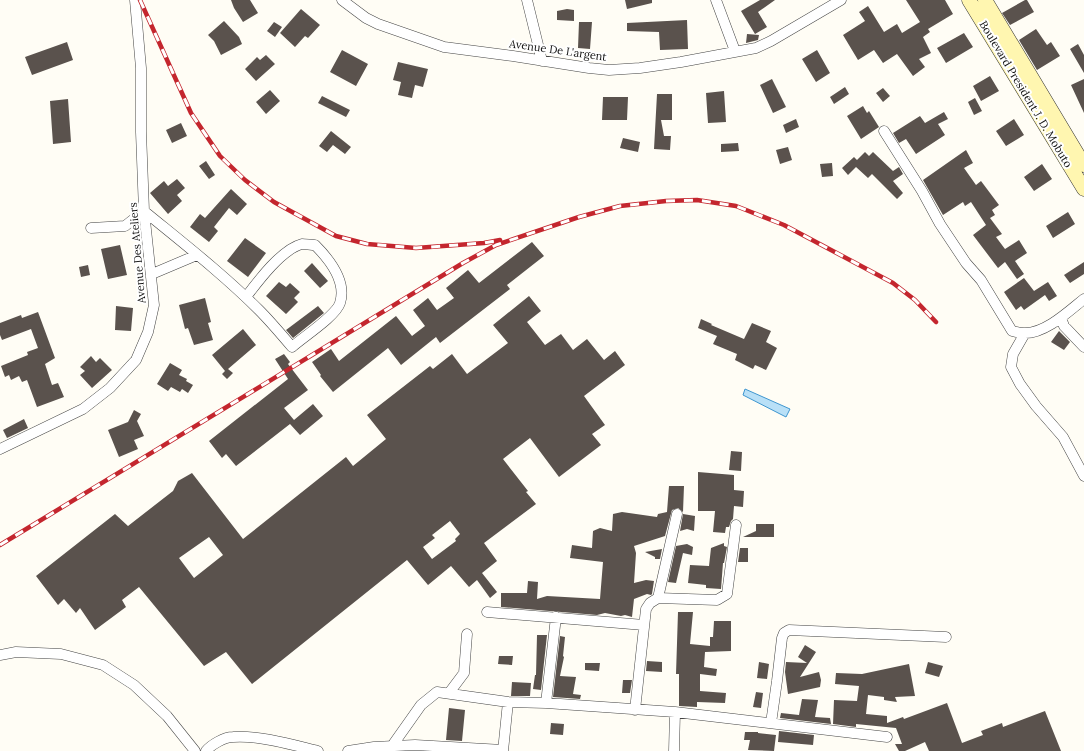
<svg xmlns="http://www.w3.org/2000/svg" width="1084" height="751" font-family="Lora,serif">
<rect width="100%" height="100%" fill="#fffdf5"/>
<path fill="#b9e0f7" stroke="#3f96cf" d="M745,389L790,409L786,417L743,395Z"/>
<path fill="#5a524d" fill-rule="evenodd" d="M231,0H250L258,13L243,22L234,8Z
M625,0H652V3L627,9Z
M760,0H775L758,12L767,27L755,34L741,11Z
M906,0H945L953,14L928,29L930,32L923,37L931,53L919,59L925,67L913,76L897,54L883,63L874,50L858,60L843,35L865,21L859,12L868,6L884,32L897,24L902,33L920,22Z
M1025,0H1027L1034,12L1010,25L1002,13Z
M301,9L320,25L308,38L305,36L295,47L280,33Z
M567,9L574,10V21L557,20V11Z
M687,20L688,49L660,50L659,32L627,31V23Z
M224,21L239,37L242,44L221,55L214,41L208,35Z
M274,22L282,27L275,37L267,31Z
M579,22H592L590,49L578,48Z
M1036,29L1047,45L1051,42L1060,56L1037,70L1019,40Z
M964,33L973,47L946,63L937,48Z
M747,34L759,35L758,40L746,43Z
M67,42L73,60L32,75L25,57Z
M1078,44L1084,55V73L1070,49Z
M342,50L368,64L356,86L330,72Z
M817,50L830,73L816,82L802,59Z
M266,55L275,64L256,81L245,69L257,57L260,60Z
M398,62L428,69L423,87L415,85L412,98L398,95L401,82L393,80Z
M990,76L999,91L981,101L973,86Z
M772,79L786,107L773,113L760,85Z
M1084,79V113L1071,85Z
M845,87L849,94L834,104L830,97Z
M883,88L890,96L883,102L876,93Z
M270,90L280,101L266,114L256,102Z
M724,91L726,122L708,123L706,93Z
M657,94H672V120H661L664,136H671L670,150L654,149Z
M322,96L350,110L346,117L318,103Z
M603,97H628L627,120H602Z
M975,98L982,111L974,115L968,102Z
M68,99L71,142L53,144L50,101Z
M863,106L867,113L869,111L879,127L861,139L847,116Z
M944,112L948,119L938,124L945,135L916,154L906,139L899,143L893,133L920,116L925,123Z
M796,119L799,127L786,133L783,125Z
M1014,119L1024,135L1006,146L996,131Z
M181,123L187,136L172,143L166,130Z
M331,131L351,147L345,154L333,145L327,152L319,146Z
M623,138L640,142L638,152L620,148Z
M738,143L739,151L721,152V144Z
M788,147L792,160L780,164L776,150Z
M966,150L973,163L964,168L976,185L981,181L999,205L992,210L995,215L990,218L1002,234L996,237L1005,249L1019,240L1027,253L1015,261L1024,274L1017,279L1005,262L998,268L973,235L986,225L971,202L965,206L963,202L943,215L923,180Z
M865,152L869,156L873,152L893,171L899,167L903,174L893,181L903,193L897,199L872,174L868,178L856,167L848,175L842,168L854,157L857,160Z
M206,161L215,175L209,179L199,166Z
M832,163L833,176L822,177L820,164Z
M1042,164L1052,179L1034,191L1024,177Z
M177,179L185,188L177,195L182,201L168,214L150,193L164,181L168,186Z
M231,189L247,204L237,215L229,208L214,227L218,231L209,242L190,227L200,214L205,218Z
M1068,212L1075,224L1053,238L1046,226Z
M245,238L266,253L248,277L227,261Z
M532,242L544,256L507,285L510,289L440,343L436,337L401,365L388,348L333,392L320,376L321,375L312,362L331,349L339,361L396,316L412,336L425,326L413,310L428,298L437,310L454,298L446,288L468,270L479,283Z
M120,245L127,275L108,279L101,249Z
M1084,262V274L1070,283L1064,275Z
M312,263L328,281L320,288L304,271Z
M88,265L90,275L81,277L79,267Z
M1024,278L1034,291L1048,282L1057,296L1049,301L1045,295L1024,310L1021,306L1016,310L1004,292Z
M279,282L286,287L290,283L300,292L294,298L298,302L286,314L266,296Z
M529,296L541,311L527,322L545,345L561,334L573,350L587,339L604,360L615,351L625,365L584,396L605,425L592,434L601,445L559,477L530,438L503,459L528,491L526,492L536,504L484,543L497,561L482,573L497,592L490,598L477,580L469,587L451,566L428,585L407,560L252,684L226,652L204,666L139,587L122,600L126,607L95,630L80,608L76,613L64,599L58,605L36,576L115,514L128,526L173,491L178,481L192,473L243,539L346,457L353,466L386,439L367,415L430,366L433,369L452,354L467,374L508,343L493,325ZM450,521L460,534L455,539L456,541L432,559L423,547L435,538L432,535ZM209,537L223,555L194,578L179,558Z
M205,298L211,322L208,323L213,340L194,345L188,328L185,329L179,305Z
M116,306L133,308L131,331L115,330Z
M318,306L324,313L293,338L286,330Z
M38,312L55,358L45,364L52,385L58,383L64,397L37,407L27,380L22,382L19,376L11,380L9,375L5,377L1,366L28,355L27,352L38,348L31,329L2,340L0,335V323L21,315L22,318Z
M701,319L712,324L711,325L744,339L752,323L771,331L766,342L777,348L766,370L755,365L753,369L735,360L737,354L713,344L717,336L698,328Z
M243,329L256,345L228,369L233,373L227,379L222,374L225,371L212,355Z
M1059,331L1070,342L1064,350L1051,342Z
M284,354L290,362L288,364L308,390L284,408L294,420L313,404L323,416L300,435L290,424L236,466L226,454L222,458L209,441L288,379L275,359Z
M91,356L96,362L100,358L112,370L92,388L80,375L85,371L80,367Z
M170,363L182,370L179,375L187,379L186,381L193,385L188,393L182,389L180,392L171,387L168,391L157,384Z
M134,410L141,414L137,421L144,436L134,440L138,449L119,457L108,430L128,422Z
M24,419L28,428L7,438L3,430Z
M731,451L742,452L741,471L729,470Z
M698,472L734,475V490L744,491L743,507L734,506L733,519L731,521L729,527H726L725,533L713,532L715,511H698Z
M669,486H684L683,512L678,508L672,510L665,536L634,546L636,553L634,583L646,580L654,581L652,594L651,595L647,594L634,599L632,617L625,615L621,616L605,613L597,615L501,607V593H527L528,581L538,582L537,599L547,596L600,599L603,562L570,558L572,545L592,548L593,531L600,528L612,531L613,514L622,512L657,517L658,514L667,512Z
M683,514L695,516L694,531L687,529L680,531Z
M756,524H774V537H743L756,531Z
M724,543V546L727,547L724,563H723L721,589L706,588V585L688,583L690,565L709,566L711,548Z
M687,544L693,547L692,555L683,553L676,583L668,582L676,546Z
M740,548H748V562H738Z
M662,549L660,559H655V557L645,552Z
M678,612H693L690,644L710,646V637H713L714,621H731V651L705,652L704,667L717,669L716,676L700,674V691L726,693L725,703L697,702V707L679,706V674H676Z
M537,635H547L541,690L533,689L535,675H536Z
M560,636L565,637L563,656L564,657L560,676L576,677L573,694L581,695L580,699L553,697Z
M805,645L816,652L800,677L819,672L821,680L820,687L788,694L785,672L786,662L807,663L798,657Z
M499,656H513L512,665L498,664Z
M647,661L662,662V672L646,671Z
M759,662L769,664L767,679L757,678Z
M928,662L943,666L939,677L925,673Z
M585,663H600L599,671L585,670Z
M909,664L915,696L895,697L897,702L884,700V697L868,695L866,714L887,716V723L903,717L904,719L947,703L962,743L983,735L981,731L1002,723L1003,727L1045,711L1061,751H929L925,742L905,751H899L895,744H902L896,728L856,724V727L833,724L834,700L857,701L859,686L835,684L836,673L862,674Z
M623,680H632L630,693H622Z
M512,682L531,683L530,696H511Z
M756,692L763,693L761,708L753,707Z
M802,699L818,700L815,717L830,718L831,724L780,718L781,713L799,715Z
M449,708L465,710L462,741L446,740Z
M551,723L564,724L563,735L550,734Z
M779,731L814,735L813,745L778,742Z
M745,732H758V733L776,735L774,751L748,750L750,740H744Z"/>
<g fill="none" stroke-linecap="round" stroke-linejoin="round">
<defs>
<path id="street" d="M342,0L366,18L378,24L444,47L513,56L589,68L609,70L640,68L681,62L756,48L771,41L841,0
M527,0L542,61
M716,0L735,51
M884,131L922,191L940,224L966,263L981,280L1012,331C1016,332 1020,333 1024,333C1045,334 1069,311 1084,299
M91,228L125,226L144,211C183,243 223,274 259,310C270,321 281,334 292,347C303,337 336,316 340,303C347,281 329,259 315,245C311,245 306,244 302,244C282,249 258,281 246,297
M152,274L197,255
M1061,318L1064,326L1084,347
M1025,333L1013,354L1011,367L1020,384L1036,406L1063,437L1084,476
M0,449L83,409L110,388L136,360L148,332L154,305L144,211L141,132V68L135,0
M658,598L677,514
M487,612L644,625
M0,655L16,652L61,654L103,665L134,685L167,716L195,751
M449,693L464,673L467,634
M546,703L556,617
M635,710L646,609L650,603L658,598L717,600L727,594L736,525
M771,723L777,681L782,638L784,633L789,630L946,637
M392,746L421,705L437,692L508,702L546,703L675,712L887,737
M206,751C211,745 224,737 233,737C259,735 293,745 318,751
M348,751L374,747L415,745L503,750
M503,751L508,702
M674,751L675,712"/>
<path id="secondary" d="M969,0L1084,189
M985,0L1084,165"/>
</defs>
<use href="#street" stroke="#444" stroke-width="11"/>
<use href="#secondary" stroke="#333" stroke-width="15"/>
<use href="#street" stroke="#fff" stroke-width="10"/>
<use href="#secondary" stroke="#fff6b0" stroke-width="14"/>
<defs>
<path id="rail" d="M140,0L191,113L220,156L245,180L274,202L336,236L367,244L416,248L484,243L500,240
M0,545L463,263L496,245L579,217L620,206L666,201L697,200L736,206L784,225L893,283L915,300L936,322"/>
</defs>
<use href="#rail" stroke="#c4262e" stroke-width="4.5"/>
<use href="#rail" stroke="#fff" stroke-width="3" stroke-dasharray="9" stroke-linecap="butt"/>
</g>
<g text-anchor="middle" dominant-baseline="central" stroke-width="4" stroke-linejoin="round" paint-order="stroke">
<g font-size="11" fill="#111" stroke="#fff">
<text transform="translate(558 50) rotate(8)">Avenue De L'argent</text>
<text transform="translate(1026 94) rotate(59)">Boulevard President J. D. Mobuto</text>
<text transform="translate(137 253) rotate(-95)">Avenue Des Ateliers</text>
</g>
</g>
</svg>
